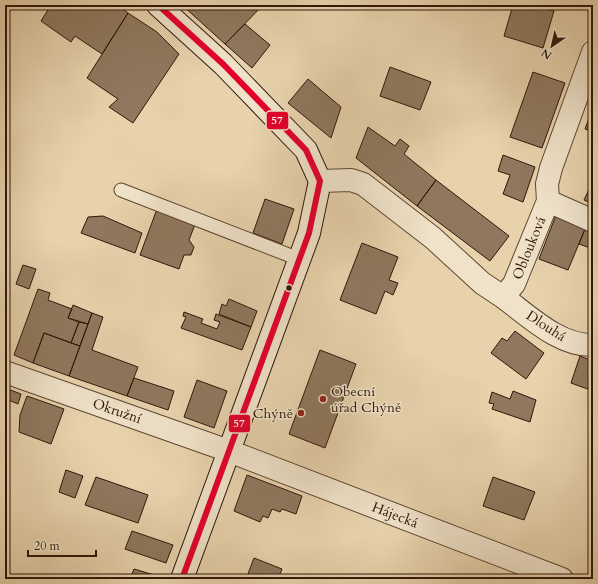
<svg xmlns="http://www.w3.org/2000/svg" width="598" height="584" font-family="Cardo,serif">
<rect width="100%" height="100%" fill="#e7d2ac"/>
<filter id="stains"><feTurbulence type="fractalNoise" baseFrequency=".005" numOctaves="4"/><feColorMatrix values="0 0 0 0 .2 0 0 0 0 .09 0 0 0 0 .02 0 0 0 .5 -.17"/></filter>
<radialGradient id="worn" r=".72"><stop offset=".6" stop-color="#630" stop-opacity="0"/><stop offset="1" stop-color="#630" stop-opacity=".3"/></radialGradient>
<path fill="#8f785e" stroke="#30170a" d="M51,5H117L128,13L102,54L75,36L71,42L41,21Z
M182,5H230L235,9L239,5H263L225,44Z
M513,5H533L554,11L543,48L504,36Z
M128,13L157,32L179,54L133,123L109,107L118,99L87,78Z
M245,24L270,45L252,68L225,44Z
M390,67L431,82L420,110L380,96Z
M533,72L565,83L542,148L510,137Z
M308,79L341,107L331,138L288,103Z
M593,108V131L585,129Z
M368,127L395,146L400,139L409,146L404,154L436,180L417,206L356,158Z
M503,155L535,167L523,202L503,194L510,175L498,171Z
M436,180L509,236L490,261L417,206Z
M591,185L593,186V204L584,200Z
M265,199L294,209L282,244L253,233Z
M157,209L196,222L189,240L194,247L191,255H184L179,269L140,255Z
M556,215L585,229L568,270L539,259Z
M103,216L142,233L135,253L81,233L88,217Z
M585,229L593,232V249L579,244Z
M362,243L398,257L389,280L398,283L393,295L385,291L376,314L340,300Z
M23,265L36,269L29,289L16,284Z
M38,289L50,293L48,300L72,309L68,318L79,322L71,343L44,333L33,363L14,355Z
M5,293L10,295L5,308Z
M229,299L257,311L251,327L219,314L222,304L226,306Z
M73,305L92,313L88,324L68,318Z
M184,312L203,319L201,323L217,329L220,322L214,320L216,314L251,327L242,350L181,328L186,317L183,316Z
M92,313L103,317L92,350L138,367L127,396L69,376Z
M79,322L88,324L80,346L71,343Z
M515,331L544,353L526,379L491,353L502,338L507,341Z
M44,333L80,346L69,376L33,363Z
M320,350L356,364L325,448L289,434Z
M580,356L593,361V391L571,383Z
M134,378L174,391L168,410L127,396Z
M197,380L227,391L214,428L184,417Z
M5,388L21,394L18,404L6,399L5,401Z
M513,391L536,400L530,422L492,409L494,404L489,403L492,392L510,399Z
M27,396L64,409L51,444L19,432L20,415Z
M66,470L83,476L75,498L59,492Z
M247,475L302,496L296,514L282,509L280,512L272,509L268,518L263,516L260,522L234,511Z
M96,477L148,495L138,523L85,505Z
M493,477L535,492L524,520L483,506Z
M132,531L173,545L166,563L125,549Z
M254,558L282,569L278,579H246Z
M134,569L161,577L160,579H130Z"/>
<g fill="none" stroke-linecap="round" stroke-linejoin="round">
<defs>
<path id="lane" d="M121,190L299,259"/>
<path id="street" d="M320,181L351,180L363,184L433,238L482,283L503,297L514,284L548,201L547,184L551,168L593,52
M548,201L593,221
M503,297C529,316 559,346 593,345
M5,372L229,451L562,579"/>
<path id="secondary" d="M158,5L223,64L306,150L320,181L309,233L182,579"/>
</defs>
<use href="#lane" stroke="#5e4632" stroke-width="15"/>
<use href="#street" stroke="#5e4632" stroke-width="24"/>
<use href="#secondary" stroke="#30170a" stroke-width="24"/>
<use href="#lane" stroke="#efe2c9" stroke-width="13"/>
<use href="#street" stroke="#efe2c9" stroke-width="22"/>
<use href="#secondary" stroke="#efe2c9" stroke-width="22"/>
<defs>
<path id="bus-1" d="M158,5L223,64L306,150L320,181L309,233L182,579"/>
</defs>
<use href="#bus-1" stroke="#efe2c9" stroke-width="9"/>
<use href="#bus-1" stroke="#e4002b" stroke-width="6"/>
</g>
<circle fill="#30170a" stroke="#efe2c9" stroke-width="1.5" cx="289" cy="288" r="3.5"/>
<g fill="#8f2418" stroke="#efe2c9" stroke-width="1.5">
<circle cx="323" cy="399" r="4"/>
<circle cx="301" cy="413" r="4"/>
</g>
<g text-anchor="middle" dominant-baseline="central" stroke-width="3" stroke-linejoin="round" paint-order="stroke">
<g font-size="14" fill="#30170a" stroke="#efe2c9">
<text transform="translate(529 248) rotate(-68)">Oblouková</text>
<text transform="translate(546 326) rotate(33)">Dlouhá</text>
<text transform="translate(117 411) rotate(19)">Okružní</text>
<text transform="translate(395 515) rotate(21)">Hájecká</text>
</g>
<g font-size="14" fill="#30170a" stroke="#efe2c9" text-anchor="start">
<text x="331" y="391">Obecní<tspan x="331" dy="16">úřad Chýně</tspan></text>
<text x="293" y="413" text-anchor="end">Chýně</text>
</g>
</g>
<g stroke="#efe2c9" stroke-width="1.5">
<rect x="266" y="111" width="23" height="19" rx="4" fill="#e4002b"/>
<rect x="228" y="414" width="23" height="19" rx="4" fill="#e4002b"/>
</g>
<g font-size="11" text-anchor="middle" font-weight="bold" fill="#fff">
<text x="277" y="124">57</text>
<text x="239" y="427">57</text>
</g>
<rect width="598" height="584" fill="none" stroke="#e7d2ac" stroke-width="20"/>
<rect x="6" y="6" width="586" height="572" fill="none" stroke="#30170a" stroke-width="2"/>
<rect x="10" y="10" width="578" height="564" fill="none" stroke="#30170a"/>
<g transform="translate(552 46) rotate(214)" stroke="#efe2c9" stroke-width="3" paint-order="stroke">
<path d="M0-3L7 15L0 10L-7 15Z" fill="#30170a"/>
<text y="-6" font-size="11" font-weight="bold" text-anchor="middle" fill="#30170a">N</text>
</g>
<path d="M28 550v6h68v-6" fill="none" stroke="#30170a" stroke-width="2"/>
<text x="34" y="550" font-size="12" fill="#30170a" stroke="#efe2c9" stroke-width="3" paint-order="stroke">20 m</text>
<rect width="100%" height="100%" filter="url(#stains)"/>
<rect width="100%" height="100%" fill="url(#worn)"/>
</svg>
